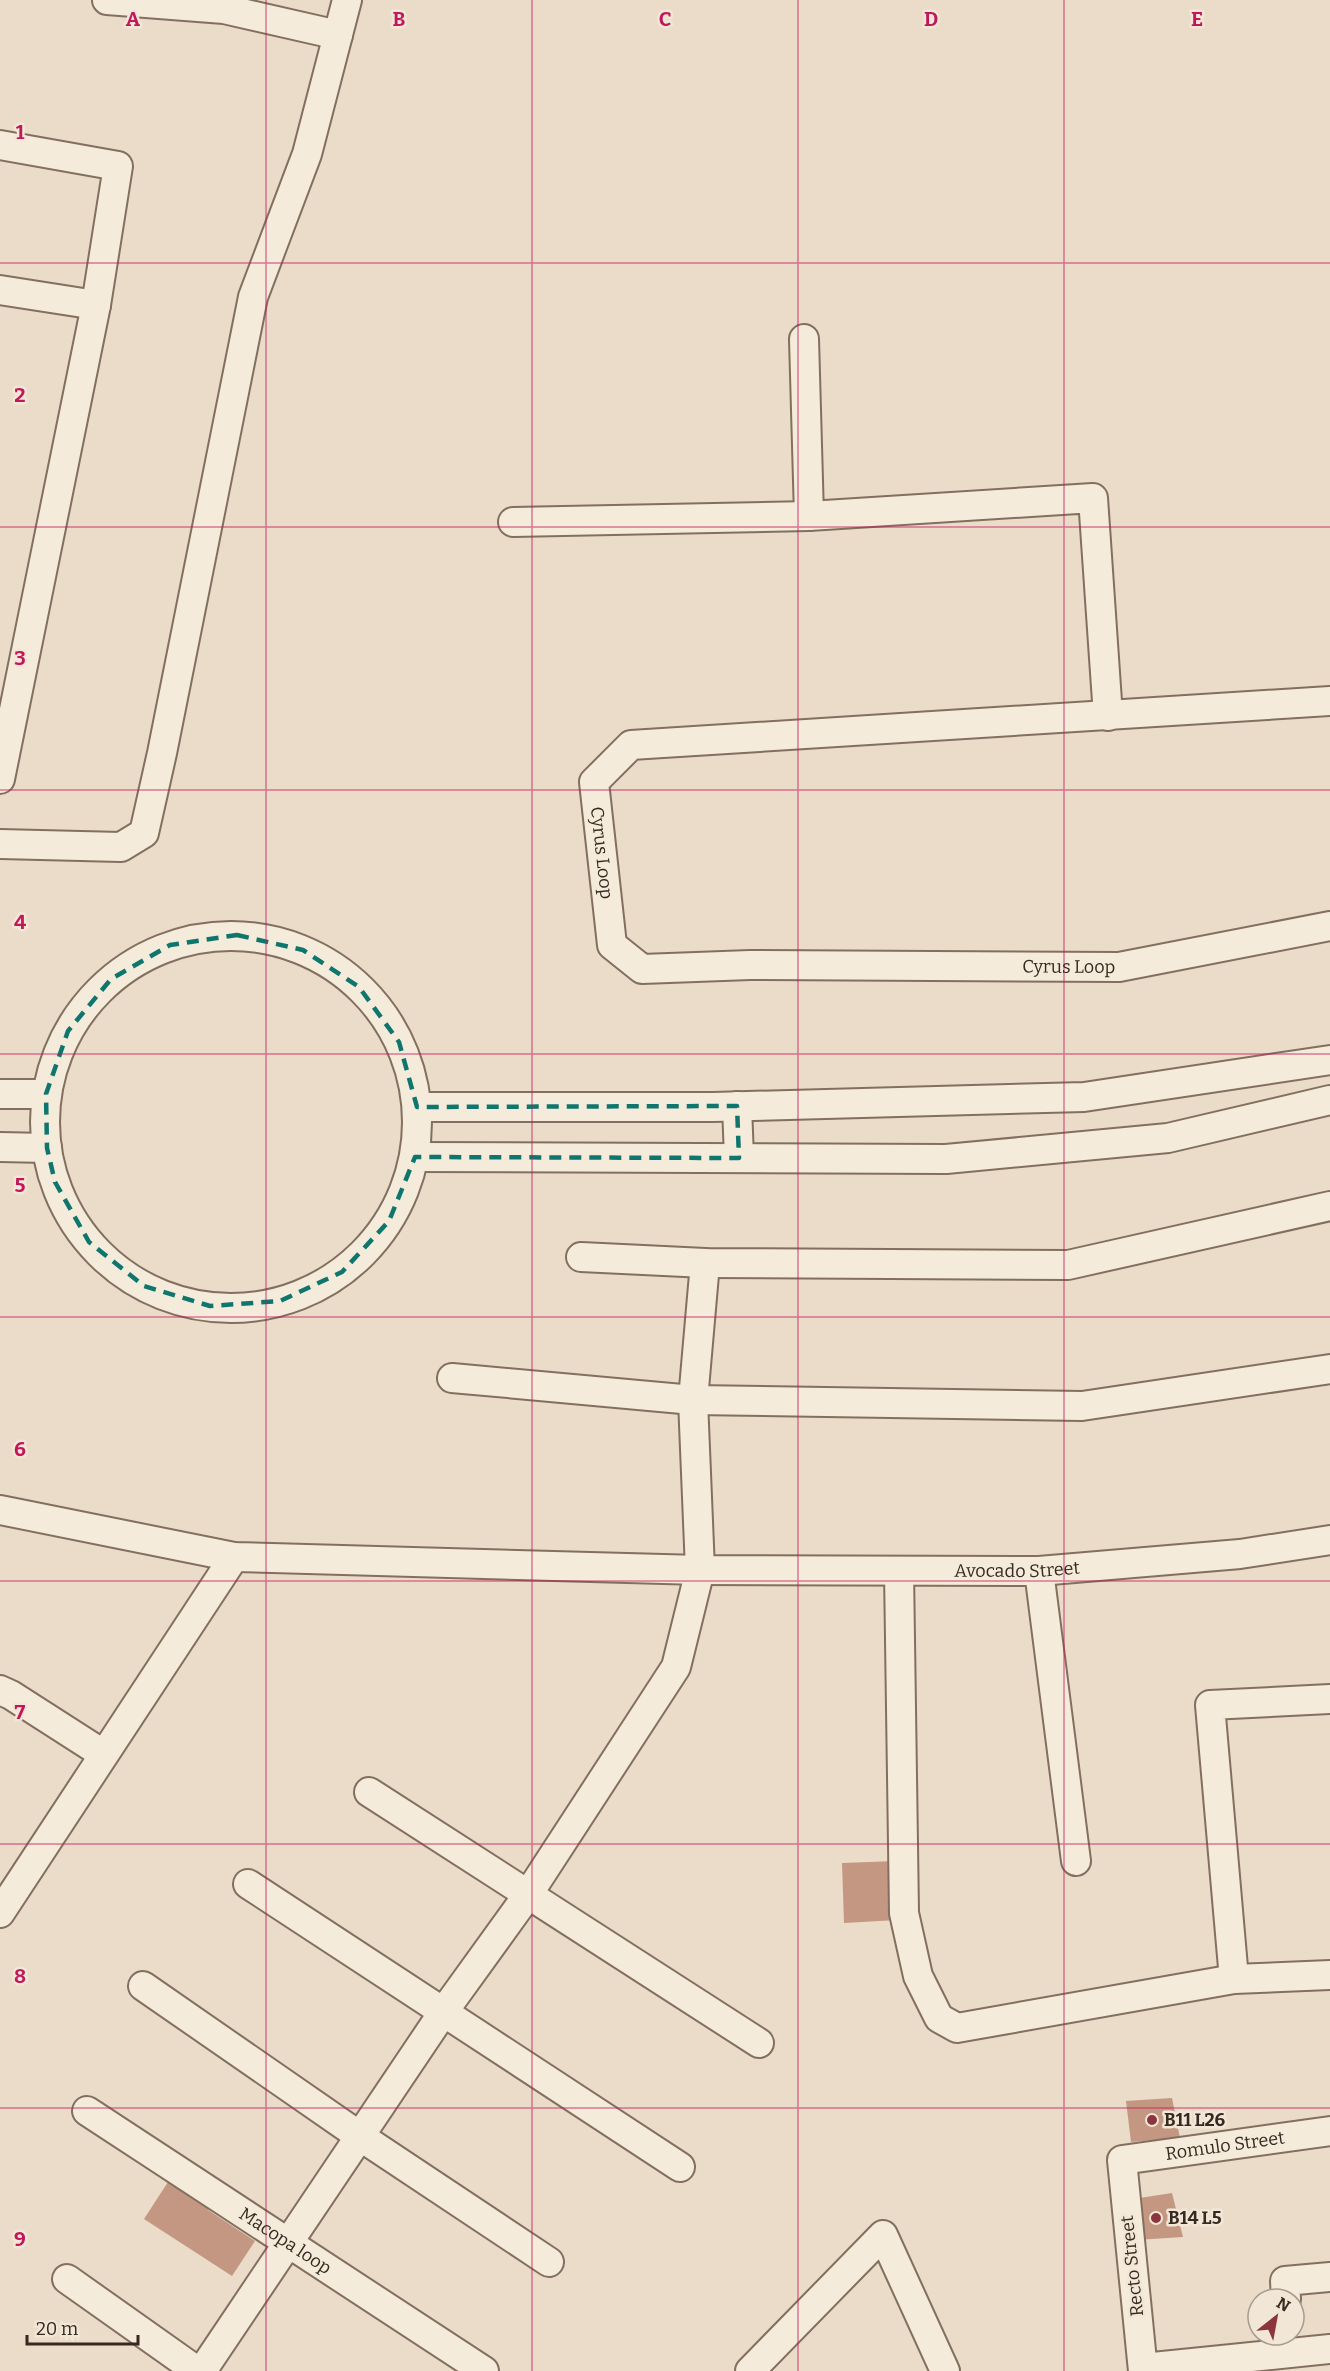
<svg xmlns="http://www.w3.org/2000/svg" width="1330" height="2371" font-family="Bitter,serif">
<rect width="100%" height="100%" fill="#eadcc8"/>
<path fill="#c39782" d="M896,1861L897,1920L844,1923L842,1863Z
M1172,2098L1180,2138L1131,2142L1126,2101Z
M168,2182L183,2192L188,2184L214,2201L208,2210L255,2241L232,2276L144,2219Z
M1172,2193L1183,2237L1136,2240L1133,2199Z"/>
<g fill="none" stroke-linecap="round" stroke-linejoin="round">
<defs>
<g id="street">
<path d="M107,0L224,9L338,35"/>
<path d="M0,145L118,166L96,305L0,779"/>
<path d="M0,290L96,305"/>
<path d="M804,339L809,516"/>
<path d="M513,522L809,516L1093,498L1108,716"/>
<path id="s1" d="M1330,701L631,745L594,782L612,945L642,969L750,965L1119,967L1330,926"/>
<path d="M0,844L121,847L144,833L162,753L253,297L307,154L347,0"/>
<circle cx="231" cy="1122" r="186"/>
<path d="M0,1094H46"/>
<path d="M737,1106L739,1158"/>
<path d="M417,1107H713L1084,1097L1330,1060"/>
<path d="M0,1147L47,1148"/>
<path d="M415,1157L946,1159L1168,1138L1330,1100"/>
<path d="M581,1257L705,1263L1068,1265L1330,1206"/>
<path d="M452,1378L693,1400L1082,1406L1330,1369"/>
<path id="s2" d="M0,1510L234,1557L700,1570L1039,1571L1240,1554L1330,1540"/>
<path d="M899,1571L904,1913L918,1976L939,2018L957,2028L1234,1979L1330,1975"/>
<path d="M1039,1571L1076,1861"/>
<path d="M0,1690L11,1695L103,1754"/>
<path d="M369,1792L759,2043"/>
<path d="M248,1884L680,2167"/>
<path d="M0,1913L234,1557"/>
<path d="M1234,1979L1210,1705L1330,1699"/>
<path d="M143,1986L361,2137L549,2262"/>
<path id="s3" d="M87,2111L484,2371"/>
<path d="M67,2279L197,2371"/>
<path d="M1286,2299L1285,2281L1330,2277"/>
<path d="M1143,2368L1330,2349"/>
<path d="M202,2371L444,2011L527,1896L676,1667L700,1570L693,1400L705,1263"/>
<path d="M750,2371L883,2235L945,2371"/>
<path id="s4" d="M1143,2371L1122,2160L1330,2131"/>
</g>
</defs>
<use href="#street" stroke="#836f5f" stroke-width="32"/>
<use href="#street" stroke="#f5ebda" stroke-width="28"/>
</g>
<path fill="none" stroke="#0f766e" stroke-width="4.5" stroke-dasharray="12 8" stroke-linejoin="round" d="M237,935L303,950L359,987L399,1042L417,1107L737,1106L739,1158L415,1157L389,1221L342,1272L280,1301L210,1306L144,1286L89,1242L55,1182L47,1148L46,1094L68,1031L111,979L170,945Z"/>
<path fill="none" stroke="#c2185b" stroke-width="1.5" stroke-opacity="0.55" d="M266,0V2371M532,0V2371M798,0V2371M1064,0V2371M0,263H1330M0,527H1330M0,790H1330M0,1054H1330M0,1317H1330M0,1581H1330M0,1844H1330M0,2108H1330"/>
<g fill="#8c353e" stroke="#f2e7d6" stroke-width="2">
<circle cx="1152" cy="2120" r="6"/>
<circle cx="1156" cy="2218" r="6"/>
</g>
<g text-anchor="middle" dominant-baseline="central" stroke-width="5" stroke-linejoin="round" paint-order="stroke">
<g font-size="18" fill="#352921" stroke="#f2e7d6">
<text stroke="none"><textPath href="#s1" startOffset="824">Cyrus Loop</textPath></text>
<text stroke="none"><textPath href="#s1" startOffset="1382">Cyrus Loop</textPath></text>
<text stroke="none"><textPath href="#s2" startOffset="1022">Avocado Street</textPath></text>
<text stroke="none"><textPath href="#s4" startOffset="316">Romulo Street</textPath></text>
<text stroke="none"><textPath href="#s3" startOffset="237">Macopa loop</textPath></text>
<text transform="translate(1132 2266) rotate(-96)">Recto Street</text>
</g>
<g font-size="18" font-weight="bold" fill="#352921" stroke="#f2e7d6" text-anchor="start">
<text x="1164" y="2120">B11 L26</text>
<text x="1168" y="2218">B14 L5</text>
</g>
</g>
<g font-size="20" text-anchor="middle" font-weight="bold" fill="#c2185b" stroke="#f2e7d6" stroke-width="5" stroke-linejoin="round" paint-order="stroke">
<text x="133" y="26">A</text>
<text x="399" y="26">B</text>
<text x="665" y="26">C</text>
<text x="931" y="26">D</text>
<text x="1197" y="26">E</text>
<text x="20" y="139">1</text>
<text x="20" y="402">2</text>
<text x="20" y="665">3</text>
<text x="20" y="929">4</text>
<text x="20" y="1192">5</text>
<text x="20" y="1456">6</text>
<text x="20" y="1719">7</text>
<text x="20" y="1983">8</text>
<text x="20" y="2246">9</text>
</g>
<g transform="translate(1276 2317) rotate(31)"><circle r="28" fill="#f2e7d6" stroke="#a69b8e" stroke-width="1.5"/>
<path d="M0-4.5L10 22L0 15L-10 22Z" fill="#8c353e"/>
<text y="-9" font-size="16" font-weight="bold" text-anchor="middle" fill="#352921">N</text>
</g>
<path d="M27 2335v9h111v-9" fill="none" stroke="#352921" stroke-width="3"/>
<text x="36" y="2335" font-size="18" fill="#352921" stroke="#f2e7d6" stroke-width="4.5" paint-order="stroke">20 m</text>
</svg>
